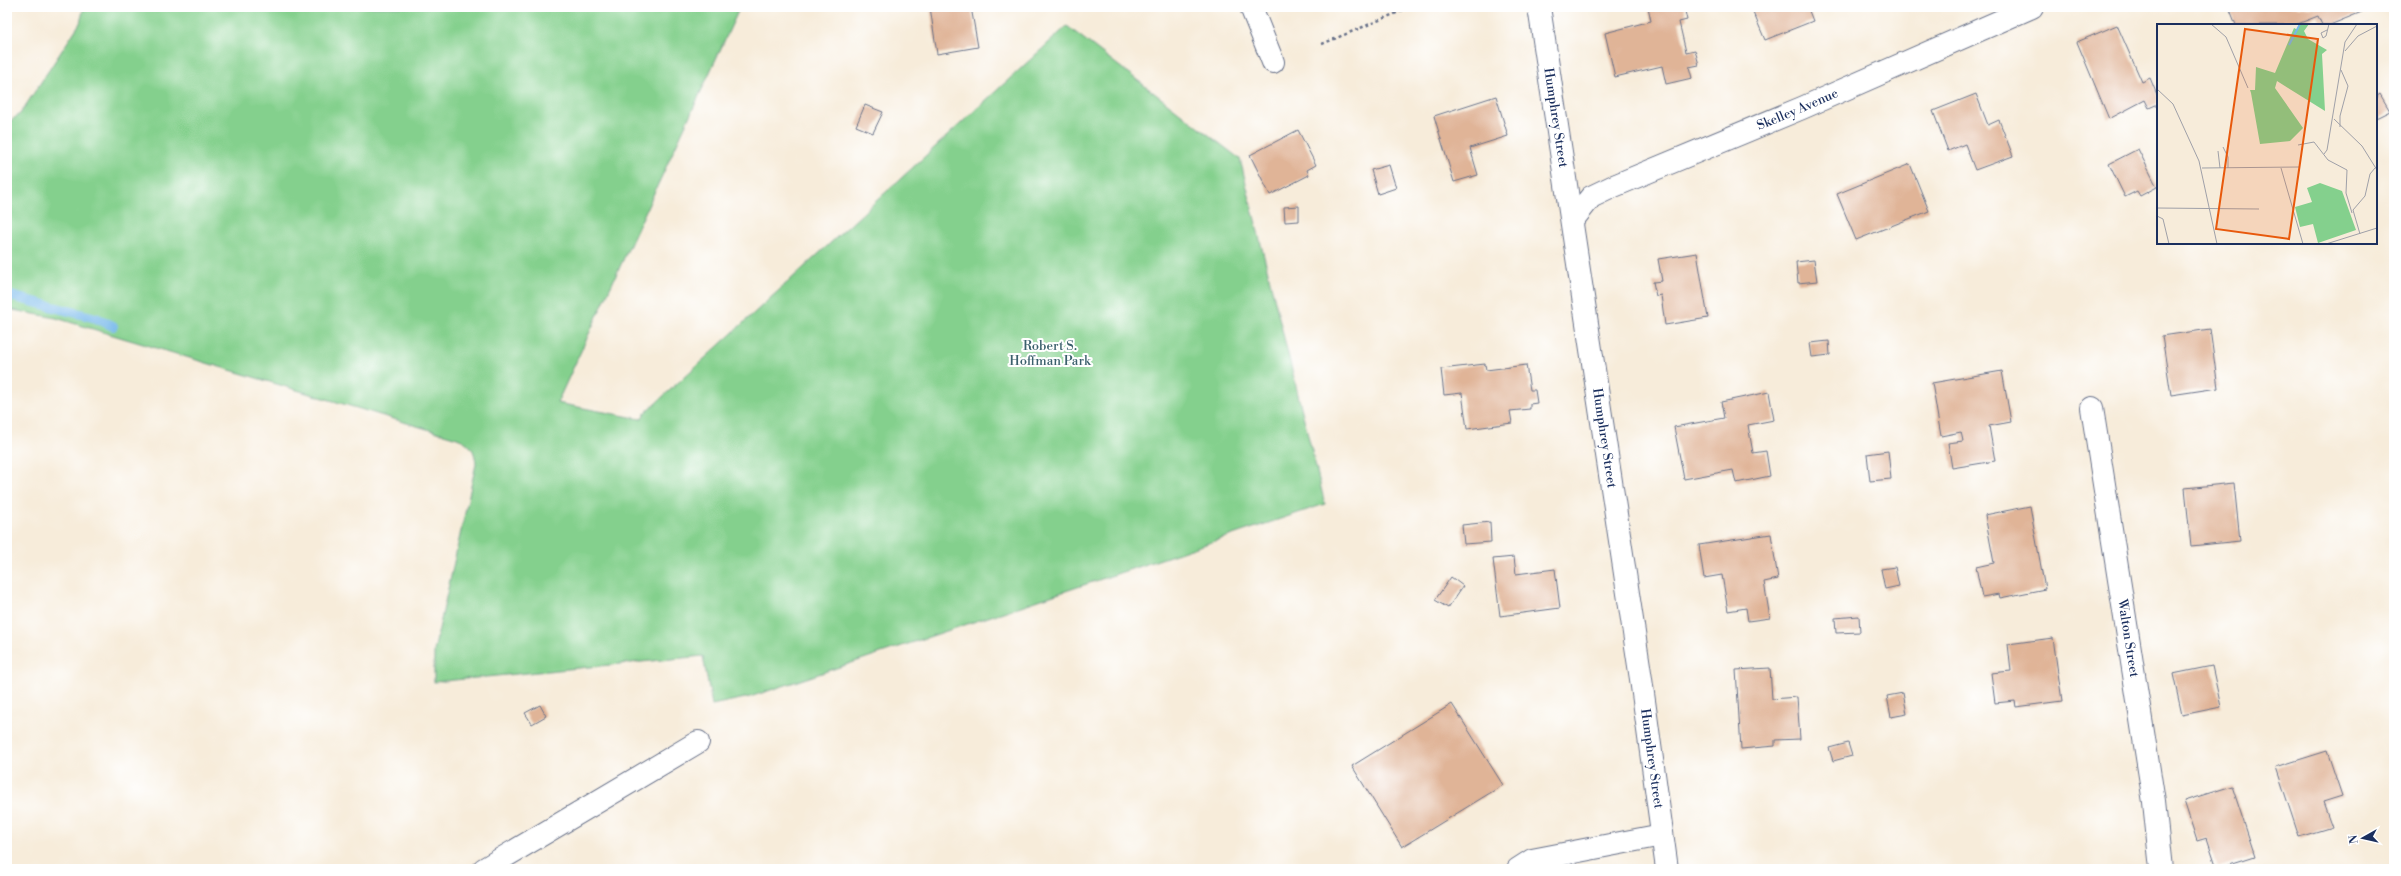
<svg xmlns="http://www.w3.org/2000/svg" width="2401" height="876" font-family="'Libre Bodoni',serif">
<rect width="100%" height="100%" fill="#fff"/>
<filter id="ink" filterUnits="userSpaceOnUse"><feTurbulence type="fractalNoise" baseFrequency=".025" numOctaves="2"/><feDisplacementMap in="SourceGraphic" scale="8" xChannelSelector="R" yChannelSelector="G"/><feConvolveMatrix kernelMatrix="1 2 1 2 8 2 1 2 1" color-interpolation-filters="sRGB"/></filter>
<filter id="wash" filterUnits="userSpaceOnUse"><feTurbulence type="fractalNoise" baseFrequency=".012" numOctaves="4" result="noise"/><feDisplacementMap in="SourceGraphic" scale="16" xChannelSelector="R" yChannelSelector="G"/><feGaussianBlur stdDeviation="0.9" result="paint"/><feColorMatrix in="noise" values="0 0 0 0 0 0 0 0 0 0 0 0 0 0 0 0 0 1.4 0 .05"/><feComposite in="paint" operator="in"/></filter>
<g filter="url(#wash)">
<rect width="100%" height="100%" fill="#f7ecda"/>
<path fill="#84d08d" stroke="#508076" d="M84,7H740L557,403L641,419L645,413L1067,26L1240,159L1325,504L750,697L712,705L703,656L434,682V651L476,464C475,451 471,443 457,438L56,318L7,309V123L20,114L80,23Z"/>
<g fill="none" stroke-linecap="round" stroke-linejoin="round">
<path stroke="#75b7ea" stroke-width="10" d="M7,295L96,318L113,326"/>
</g>
<g id="blocks">
<path fill="#e0b497" d="M930,7H971L978,47L937,54Z
M1648,7H1684L1687,20L1679,22L1686,52L1695,50L1699,65L1689,67L1692,78L1666,84L1662,66L1615,77L1605,33L1651,21Z
M1751,7H1818L1809,11L1813,21L1765,40Z
M2229,7H2362L2364,11L2330,25H2322L2318,16L2295,25H2236Z
M2117,25L2142,82L2150,78L2158,97V104L2149,108L2145,100L2109,119L2077,42Z
M1976,94L1988,125L1999,120L2013,156L1975,170L1965,144L1948,151L1933,111Z
M2380,94L2390,111L2376,118V97Z
M1496,96L1508,136L1470,148L1478,175L1454,182L1434,116Z
M865,105L883,112L873,133L856,126Z
M1298,130L1316,165L1307,170L1309,175L1270,195L1250,155Z
M2138,149L2157,187L2140,196L2137,191L2125,197L2109,164Z
M1910,164L1929,211L1856,240L1837,194Z
M1389,165L1396,188L1378,194L1371,170Z
M1299,206V221L1285,222L1284,207Z
M1697,253L1708,318L1665,325L1661,295L1656,296L1653,282L1662,281L1658,259Z
M1814,260L1817,281L1798,283L1796,262Z
M2210,329L2218,388L2171,395L2162,336Z
M1829,341L1830,355L1812,357L1810,343Z
M1485,364L1486,370L1526,365L1530,390H1535L1537,403L1530,404V409L1510,411L1512,423L1467,429L1462,393L1444,395L1441,369Z
M2002,371L2011,422L1989,426L1995,461L1952,468L1948,443L1963,441L1961,432L1941,436L1932,383Z
M1769,392L1774,420L1748,425L1753,453L1766,451L1770,476L1736,483L1733,470L1684,479L1674,427L1724,418L1721,402Z
M1888,451L1891,479L1870,481L1867,454Z
M2234,483L2240,541L2191,546L2185,488Z
M2030,506L2045,589L2000,598L1999,594L1982,597L1976,567L1994,563L1985,515Z
M1490,522L1491,542L1464,544L1462,525Z
M1771,534L1778,579L1764,582L1770,618L1748,621L1746,608L1728,611L1722,575L1704,578L1699,545Z
M1514,557L1516,574L1555,569L1560,608L1500,616L1493,559Z
M1895,567L1899,586L1885,589L1881,569Z
M1451,577L1463,586L1448,608L1435,600Z
M1859,616L1860,632L1836,633L1835,618Z
M2053,638L2062,701L2016,707L2015,701L1995,703L1991,673L2011,671L2008,644Z
M2212,666L2221,707L2182,715L2173,674Z
M1770,668L1772,699L1797,697L1800,739L1775,740V746L1741,749L1736,670Z
M1903,693L1907,714L1891,717L1887,696Z
M1452,704L1503,785L1402,847L1352,766Z
M540,705L546,716L532,724L525,713Z
M1848,743L1852,756L1833,761L1829,748Z
M2327,751L2342,796L2323,802L2332,827L2299,837L2276,767Z
M2232,786L2255,856L2217,868L2207,838L2197,841L2184,801Z"/>
</g>
</g>
<g filter="url(#ink)">
<use href="#blocks" fill-opacity="0" stroke="#687189" stroke-width="1"/>
<g fill="none" stroke-linecap="round" stroke-linejoin="round">
<defs>
<g id="minor">
<path d="M1251,7L1273,62"/>
<path id="s1" d="M1539,7L1641,679L1667,869"/>
<path id="s2" d="M1572,221L1591,197L1614,186L1802,108L2032,7"/>
<path id="s3" d="M2092,408L2154,802L2161,869"/>
<path d="M484,869L698,742"/>
<path d="M1518,869L1532,860L1662,835"/>
</g>
</defs>
<use href="#minor" stroke="#687189" stroke-width="24"/>
<path stroke="#687189" stroke-width="2.5" stroke-dasharray="3 3" stroke-linecap="butt" d="M1322,44L1411,7"/>
<use href="#minor" stroke="#fff" stroke-width="22"/>
</g>
</g>
<g text-anchor="middle" dominant-baseline="central" stroke-width="4" stroke-linejoin="round" paint-order="stroke">
<g font-size="13" fill="#1b2f5e" stroke="#fff">
<text stroke="none"><textPath href="#s2" startOffset="255">Skelley Avenue</textPath></text>
<text stroke="none"><textPath href="#s1" startOffset="112">Humphrey Street</textPath></text>
<text stroke="none"><textPath href="#s1" startOffset="436">Humphrey Street</textPath></text>
<text stroke="none"><textPath href="#s3" startOffset="233">Walton Street</textPath></text>
<text stroke="none"><textPath href="#s1" startOffset="760">Humphrey Street</textPath></text>
</g>
<g font-size="13" fill="#3a5f6c" stroke="#fff">
<text x="1050" y="346">Robert S.<tspan x="1050" dy="15">Hoffman Park</tspan></text>
</g>
</g>
<g transform="translate(2157 24)">
<rect width="220" height="220" fill="#f7ecda"/>
<path d="M142,0H152L147,7L151,15L170,26L165,30L168,87L120,57L118,64L146,104L133,117L103,120L94,69L93,66H98L99,43L118,49L137,4L141,6ZM163,159L185,167L199,206L161,219L156,200L143,203L138,183L155,178L150,164Z" fill="#84d08d"/>
<path fill="none" stroke="#75b7ea" stroke-width="2" d="M132,21L143,0"/>
<path fill="none" stroke="#9fa0a8" stroke-width="1" d="M54,0L69,13L91,64M170,6L164,9L166,14L169,12L172,0M188,27L201,12L220,2M0,65L16,80L42,137L60,220M177,95L205,122L220,146M183,103V92L191,62L184,46M141,121L157,118L171,136L190,146L189,169L195,189M66,123L71,133V144M61,127L63,144M167,130L170,126L188,18L200,0M45,144L142,143M124,144L146,220M0,184L102,185M0,192L6,195L12,220M203,210L196,186L208,172L213,150L218,144M169,220L220,204"/>
<path fill="#e8590c" fill-opacity="0.15" stroke="#e8590c" stroke-width="2" d="M88,5L161,15L132,215L59,205Z"/>
<rect width="220" height="220" fill="none" stroke="#1b2f5e" stroke-width="2"/>
</g>
<rect width="2401" height="876" fill="none" stroke="#fff" stroke-width="24"/>
<g transform="translate(2363 838) rotate(262)" stroke="#ffffff" stroke-width="3" paint-order="stroke">
<path d="M0-3L7 15L0 10L-7 15Z" fill="#1b2f5e"/>
<text y="-6" font-size="11" font-weight="bold" text-anchor="middle" fill="#1b2f5e">N</text>
</g>
</svg>
